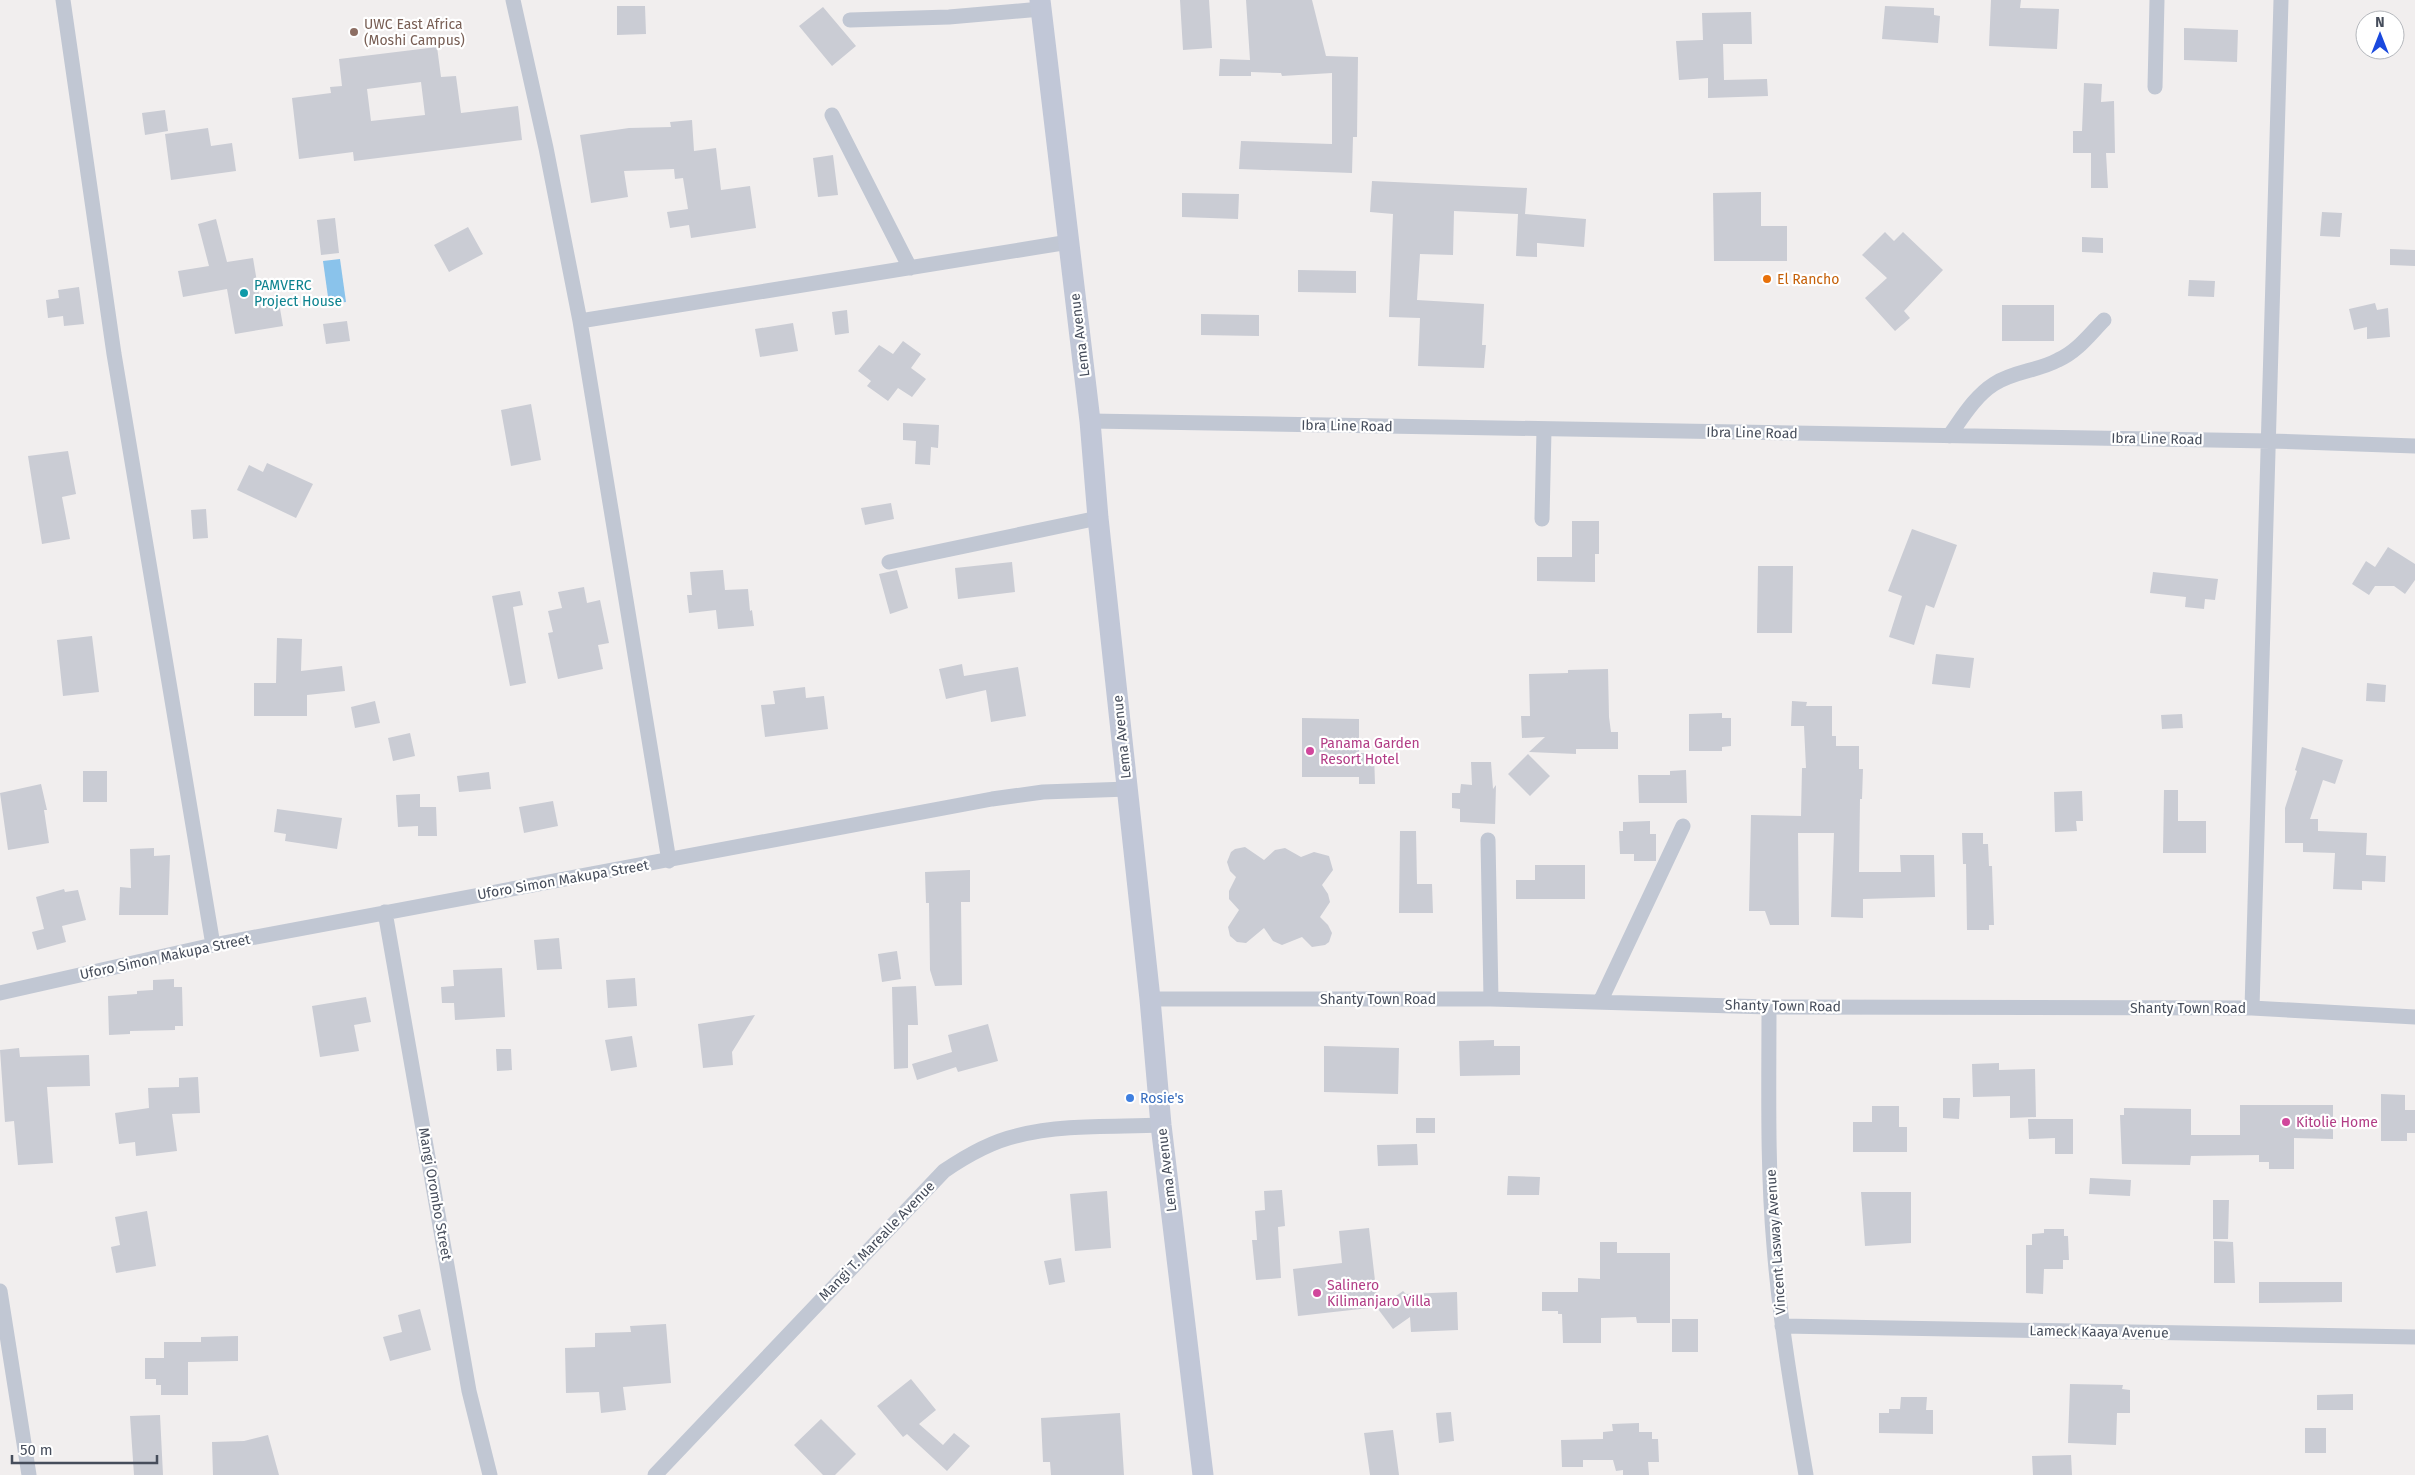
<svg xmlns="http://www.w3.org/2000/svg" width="2415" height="1475" font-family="'Fira Sans',sans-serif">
<rect width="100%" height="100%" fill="#f1eeee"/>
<path fill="#8ac3eb" d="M340,259L346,302L329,304L323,261Z"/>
<path fill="#caccd4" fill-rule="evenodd" d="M1180,0H1209L1212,48L1183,50Z
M1246,0H1312L1326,56L1358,57L1357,137H1353L1352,173L1239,169L1241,141L1332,144V73L1282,76L1281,73L1251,72V76H1219L1220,59L1250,60Z
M1991,0H2021L2020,8L2059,9L2057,49L1989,46Z
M617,6H645L646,34L617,35Z
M1885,6L1934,8V15L1940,16L1938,43L1882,39Z
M823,7L856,46L832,66L799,26Z
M1751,12L1752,44H1723L1724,80L1767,79L1768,96L1708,98V78L1679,80L1676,41L1703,40L1702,13Z
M2184,28L2238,30L2237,62L2184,60Z
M437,47L441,77L456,76L461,113L518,106L522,140L354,161L353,152L299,159L292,98L331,93L330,87L342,86L339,59ZM421,82L425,115L371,121L367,89Z
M2084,83L2102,84L2101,102L2114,101L2115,153H2106L2108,188H2091V153H2073V131H2082Z
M165,110L168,131L145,135L142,113Z
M692,120L694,151L716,148L721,190L750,186L756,228L691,238L689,225L670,228L667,212L688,209L683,178L675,179L674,169L624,171L628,197L591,203L580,135L629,128L671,127L670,122Z
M208,128L211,146L232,143L236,171L171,180L165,134Z
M833,155L838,195L818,197L813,158Z
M1372,181L1527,188L1525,214L1586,219L1584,247L1537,243V257L1516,256L1518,214L1454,211L1453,255L1420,254L1417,300L1484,304L1482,345H1486L1484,368L1418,366L1420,318L1389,317L1393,214L1370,212Z
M1761,192V226H1787V261H1714L1713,193Z
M1182,193L1239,194L1238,219L1182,217Z
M2322,212L2342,213L2340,237L2320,236Z
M335,218L339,253L321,255L317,220Z
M216,219L227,262L253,258L260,300L278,297L283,326L235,334L227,289L183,297L178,271L209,266L198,224Z
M468,227L483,254L449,272L434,245Z
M1885,232L1894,241L1903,232L1943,270L1904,311L1910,318L1895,331L1865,298L1887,278L1862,255Z
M2082,237L2103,238V253L2082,252Z
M2390,249L2415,250V266L2390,265Z
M1298,270L1356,271V293L1298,292Z
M2189,280L2215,281L2214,297L2188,296Z
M79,287L84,324L64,326L63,316L48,318L46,300L59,298L58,290Z
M2375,303L2377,310L2388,308L2390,337L2367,339V327L2354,330L2349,309Z
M2002,305H2054V341H2002Z
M847,310L849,333L835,335L832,312Z
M1201,314L1259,315V336L1201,335Z
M347,321L350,341L326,344L323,324Z
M793,323L798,351L760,357L755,329Z
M903,341L921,354L911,368L926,379L912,397L898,388L888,401L867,386L871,381L858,371L879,345L893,354Z
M531,404L541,460L511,466L501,410Z
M903,423L939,425L938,448L931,447L930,465L915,464L916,441L903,440Z
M68,451L76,494L62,497L70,539L42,544L28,456Z
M267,463L313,484L296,518L237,490L249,465L263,472Z
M891,503L894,519L865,525L861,508Z
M206,509L208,538L193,539L191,510Z
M1572,521H1599V554H1595V582L1537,581V557H1572Z
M1912,529L1957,545L1934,608L1926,605L1914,645L1889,637L1902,596L1888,591Z
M2388,547L2415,564V580L2405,594L2394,586H2375L2369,595L2352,584L2366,561L2375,567Z
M1012,562L1015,592L958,599L955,568Z
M1758,566H1793L1792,633H1757Z
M723,570L725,590L748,589L750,611L752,610L754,626L718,629L716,610L689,613L687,595H692L690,572Z
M897,570L908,608L890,614L879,574Z
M2153,572L2218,579L2215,600L2205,599L2204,609L2185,607L2186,597L2150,593Z
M584,587L587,603L600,600L609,643L598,645L603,669L558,679L548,633L553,632L548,611L562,608L558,592Z
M520,591L523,605L513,607L526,683L510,686L492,596Z
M92,636L99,692L63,696L57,640Z
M277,638L302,639L301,671L342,666L345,691L307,695V716H254V683H276Z
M1936,654L1974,658L1970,688L1932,684Z
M962,664L964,676L1018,667L1026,716L991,722L986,690L946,699L939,669Z
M1608,669L1609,717L1611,732H1618V749H1576V754L1529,752L1545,737L1522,738L1521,716H1530L1529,674L1568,673V670Z
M2367,683L2386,685L2385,702L2366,701Z
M805,687L806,698L824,696L828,729L765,737L761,705L775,704L773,691Z
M375,701L380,723L355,728L351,707Z
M1792,701L1807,702L1806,706H1832V736H1836V746H1859V769H1863L1862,799H1860L1859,872H1901L1900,855H1934L1935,897L1863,899V918L1831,917L1834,833H1798L1799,925H1770L1765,911H1749L1751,815L1801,816L1802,768H1806L1804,726H1791Z
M1722,713V718H1731V746L1722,747V751H1689V714Z
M2182,714L2183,728L2162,729L2161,715Z
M1302,718L1359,719V753H1374L1375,784H1359V777H1302Z
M410,733L415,756L393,761L388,738Z
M2302,747L2343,760L2335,784L2323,780L2310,819H2318V831L2367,833L2366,855L2386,856L2385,882L2362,881V890L2333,889L2335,853L2303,852V843H2285V808L2297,771L2295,770Z
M1528,754L1550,776L1530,796L1508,774Z
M1471,762H1491L1493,789L1496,785L1495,824L1460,822V809L1452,808V793H1460L1461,784L1472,785Z
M1686,770L1687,803H1639L1638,775H1670V771Z
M83,771H107V802H83Z
M489,772L491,789L459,792L457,776Z
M41,784L47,810H44L49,843L8,850L0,793Z
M2164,790H2178V821H2206V853H2163Z
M2082,791L2083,821H2076L2077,831L2055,832L2054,792Z
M420,794V807H436L437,836H418V826L398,827L396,795Z
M553,801L558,826L524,833L519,807Z
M277,809L342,818L337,849L285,841L286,834L274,832Z
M1650,821V834H1656V861H1634V854H1620L1619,831H1623V822Z
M1400,831H1416L1417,884H1432L1433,913H1399Z
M1962,833H1983V844H1988L1989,866H1992L1994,925H1989V930H1967L1966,864H1963Z
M1245,847L1264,860L1275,850L1285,848L1301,857L1314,852L1329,856L1333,870L1322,885L1328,894L1330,902L1320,917L1328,925L1332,933L1329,942L1325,945L1312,947L1302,937L1282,945L1273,941L1264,928L1246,943L1237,942L1230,936L1228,927L1239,910L1229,899V891L1236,877L1230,871L1227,862L1231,852L1235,849Z
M154,848V856L170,855L168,915H119L120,887L131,888L130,849Z
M1535,865H1585V899H1516V880H1535Z
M970,870V902H961L962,985L935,986L930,970L929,903H926L925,872Z
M64,889L65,892L78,890L86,920L62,926L66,942L37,950L32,932L44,929L36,897Z
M559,938L562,969L537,970L534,940Z
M897,951L901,979L882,982L878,954Z
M502,968L505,1017L455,1020L454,1003H442L441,987L454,986L453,970Z
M635,978L637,1006L608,1008L606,980Z
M174,979V987H182L183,1026H175V1030L130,1031V1034L109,1035L108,996L137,994V991L153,990V980Z
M916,986L918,1025H908V1068L894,1069L892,987Z
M366,997L371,1022L354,1025L359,1051L320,1057L312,1006Z
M755,1015L732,1052L733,1065L703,1068L698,1024Z
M988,1024L998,1061L958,1072L956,1067L917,1080L912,1064L952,1052L948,1035Z
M632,1036L637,1067L611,1071L605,1040Z
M1494,1040V1046H1520V1075L1460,1076L1459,1041Z
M1324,1046L1399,1048L1398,1094L1324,1092Z
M19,1048L20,1057L89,1055L90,1086L47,1087L53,1163L18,1165L14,1121L5,1122L0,1050Z
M496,1049H511L512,1070L497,1071Z
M1999,1063V1070L2035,1069L2036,1117L2010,1118V1096L1973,1097L1972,1064Z
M198,1077L200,1113L172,1114L177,1151L136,1156L135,1142L119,1144L115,1113L149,1108L148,1088L179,1087V1078Z
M2381,1094L2405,1095V1110H2415V1133H2407V1141H2381Z
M1943,1098H1960L1959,1119L1943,1118Z
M2240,1105H2333V1139L2294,1138V1169H2269V1162H2259V1155L2191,1156L2190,1165L2122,1164L2120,1115H2124V1108L2191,1109V1135H2240Z
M1872,1106H1899V1127H1907V1152H1853V1122H1872Z
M1416,1118H1435V1133H1416Z
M2028,1119H2073V1154H2055V1138L2029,1139Z
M1417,1144L1418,1165L1378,1166L1377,1145Z
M1508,1176L1540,1177L1539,1195H1507Z
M2090,1178L2131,1180L2130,1196L2089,1194Z
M1282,1190L1285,1226L1278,1227L1281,1278L1256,1280L1252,1240H1257L1255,1211L1265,1210L1264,1191Z
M1107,1191L1111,1248L1075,1251L1070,1194Z
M1861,1192H1911V1243L1865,1246Z
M2213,1200H2229L2228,1239H2213Z
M147,1211L156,1266L116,1273L111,1247L120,1245L115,1217Z
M1369,1228L1378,1307L1298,1316L1293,1269L1342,1263L1339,1231Z
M2044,1229H2064V1236H2068L2069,1260H2063V1269H2044L2043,1294L2026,1293V1245H2032V1234L2044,1233Z
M2214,1241L2233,1242L2235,1283H2214Z
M1600,1242H1617V1253H1670V1323H1637L1636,1317L1601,1318V1343H1563L1562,1314H1558V1311H1542V1292H1578V1278L1600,1279Z
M1061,1258L1065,1282L1049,1285L1044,1261Z
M2259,1282H2342V1302L2259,1303Z
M1403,1291L1406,1294L1457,1292L1458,1330L1411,1332L1410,1317L1393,1329L1378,1309Z
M420,1309L431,1350L390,1361L383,1337L402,1332L398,1315Z
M1672,1319H1698V1352H1672Z
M666,1324L671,1383L623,1387L626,1410L601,1413L599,1392L566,1393L565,1348L595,1347V1333L631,1332L630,1326Z
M238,1336V1361L188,1362V1395H161V1385H156V1379H145V1358H164V1342H201V1337Z
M911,1379L936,1410L919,1424L943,1445L954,1433L970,1446L947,1471L907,1434L903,1437L877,1406Z
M2070,1384L2123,1385L2122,1389L2130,1390V1413H2117L2116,1445L2068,1443Z
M2353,1394V1410H2317V1395Z
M1901,1397H1927L1926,1410H1933V1434L1879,1433V1413H1889V1409H1900Z
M1451,1412L1454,1441L1439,1443L1436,1413Z
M1120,1413L1124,1475H1051L1050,1462H1043L1041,1418Z
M160,1415L163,1475H134L130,1416Z
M821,1419L856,1454L835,1475H823L794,1445Z
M1639,1423V1432H1652V1439H1658L1659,1462H1648L1649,1475H1623V1470L1616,1471L1613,1460H1583V1467H1562L1561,1440L1603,1439V1432L1613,1431L1612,1424Z
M2305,1428H2326V1453H2305Z
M1393,1430L1399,1475H1370L1364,1433Z
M268,1435L279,1475H213L212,1442L244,1441Z
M2071,1455L2072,1475H2033L2032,1456Z"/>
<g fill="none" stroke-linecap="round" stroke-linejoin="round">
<path stroke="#c1c7d3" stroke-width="15" d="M63,0L114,354L213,945
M513,0L546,148L580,321L669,861
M850,20L949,17L1041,9
M2155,87L2157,0
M832,115L910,268
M580,321L1069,242
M1090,421L2270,441L2415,446
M1949,436C1962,418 1975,396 1994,384C2014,371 2038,371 2058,360C2077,352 2090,334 2104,320
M1542,519L1544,430
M889,562L1098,518
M1488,840L1491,999
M385,912L469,1391L490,1475
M0,993L213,945L992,799L1043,792L1128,789
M1150,999H1491L1769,1007L2252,1008L2415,1017
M1600,1002L1683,826
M1769,1007C1769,1086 1767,1166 1774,1246C1780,1323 1793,1399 1806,1475
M2252,1008L2281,0
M0,1291L29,1475
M1782,1326L2415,1337
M655,1475L944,1171C966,1156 990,1142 1016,1136C1062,1124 1114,1127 1161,1125"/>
<path stroke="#c1c7d7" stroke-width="21" d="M1040,0L1090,421L1098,518L1150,999L1161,1125L1203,1475"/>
</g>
<circle fill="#8d6e63" stroke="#fff" stroke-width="2" cx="354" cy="32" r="5"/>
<circle fill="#e8710a" stroke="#fff" stroke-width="2" cx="1767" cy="279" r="5"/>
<circle fill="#0f9aa8" stroke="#fff" stroke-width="2" cx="244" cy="293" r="5"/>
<g fill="#d1479c" stroke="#fff" stroke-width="2">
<circle cx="1310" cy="751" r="5"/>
<circle cx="2286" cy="1122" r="5"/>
<circle cx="1317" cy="1293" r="5"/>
</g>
<circle fill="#3f7fe0" stroke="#fff" stroke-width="2" cx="1130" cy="1098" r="5"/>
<g text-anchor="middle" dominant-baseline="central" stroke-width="4.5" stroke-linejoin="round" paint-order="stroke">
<g font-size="14" fill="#785e54" stroke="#fff" text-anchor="start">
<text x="364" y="24">UWC East Africa<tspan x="364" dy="16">(Moshi Campus)</tspan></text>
</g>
<g font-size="14" fill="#c56008" stroke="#fff" text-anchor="start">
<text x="1777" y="279">El Rancho</text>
</g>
<g font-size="14" fill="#0d838f" stroke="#fff" text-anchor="start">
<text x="254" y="285">PAMVERC<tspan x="254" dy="16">Project House</tspan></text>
</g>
<g font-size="14" fill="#464d5b" stroke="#fff">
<text transform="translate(1080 335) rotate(-97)">Lema Avenue</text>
<text transform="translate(1347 426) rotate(1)">Ibra Line Road</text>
<text transform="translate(1752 433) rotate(1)">Ibra Line Road</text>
<text transform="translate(2157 439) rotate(1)">Ibra Line Road</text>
<text transform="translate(1122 737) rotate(-96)">Lema Avenue</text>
<text transform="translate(563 880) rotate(-10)">Uforo Simon Makupa Street</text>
<text transform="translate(165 957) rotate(-12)">Uforo Simon Makupa Street</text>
<text x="1378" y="999">Shanty Town Road</text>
<text transform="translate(1783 1006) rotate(1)">Shanty Town Road</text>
<text x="2188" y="1008">Shanty Town Road</text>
<text transform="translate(1167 1170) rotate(-97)">Lema Avenue</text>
<text transform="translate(435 1194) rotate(80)">Mangi Orombo Street</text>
<text transform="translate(877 1241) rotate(-46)">Mangi T. Marealle Avenue</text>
<text transform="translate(1776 1242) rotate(-94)">Vincent Lasway Avenue</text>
<text transform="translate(2099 1332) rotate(1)">Lameck Kaaya Avenue</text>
</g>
<g font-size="14" fill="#b23c85" stroke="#fff" text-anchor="start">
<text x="1320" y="743">Panama Garden<tspan x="1320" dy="16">Resort Hotel</tspan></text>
<text x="2296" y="1122">Kitolie Home</text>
<text x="1327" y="1285">Salinero<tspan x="1327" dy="16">Kilimanjaro Villa</tspan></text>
</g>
<g font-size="14" fill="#366cbe" stroke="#fff" text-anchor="start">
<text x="1140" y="1098">Rosie's</text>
</g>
</g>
<g transform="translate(2380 35)"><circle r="24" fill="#ffffff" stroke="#b5b8bd"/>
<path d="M0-4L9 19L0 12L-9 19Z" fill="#1a49de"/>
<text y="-8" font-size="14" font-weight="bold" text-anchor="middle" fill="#464d5b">N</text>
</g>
<path d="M12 1455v8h145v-8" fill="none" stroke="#464d5b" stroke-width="2.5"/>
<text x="20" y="1455" font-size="15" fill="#464d5b" stroke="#ffffff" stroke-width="4" paint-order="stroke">50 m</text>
</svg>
